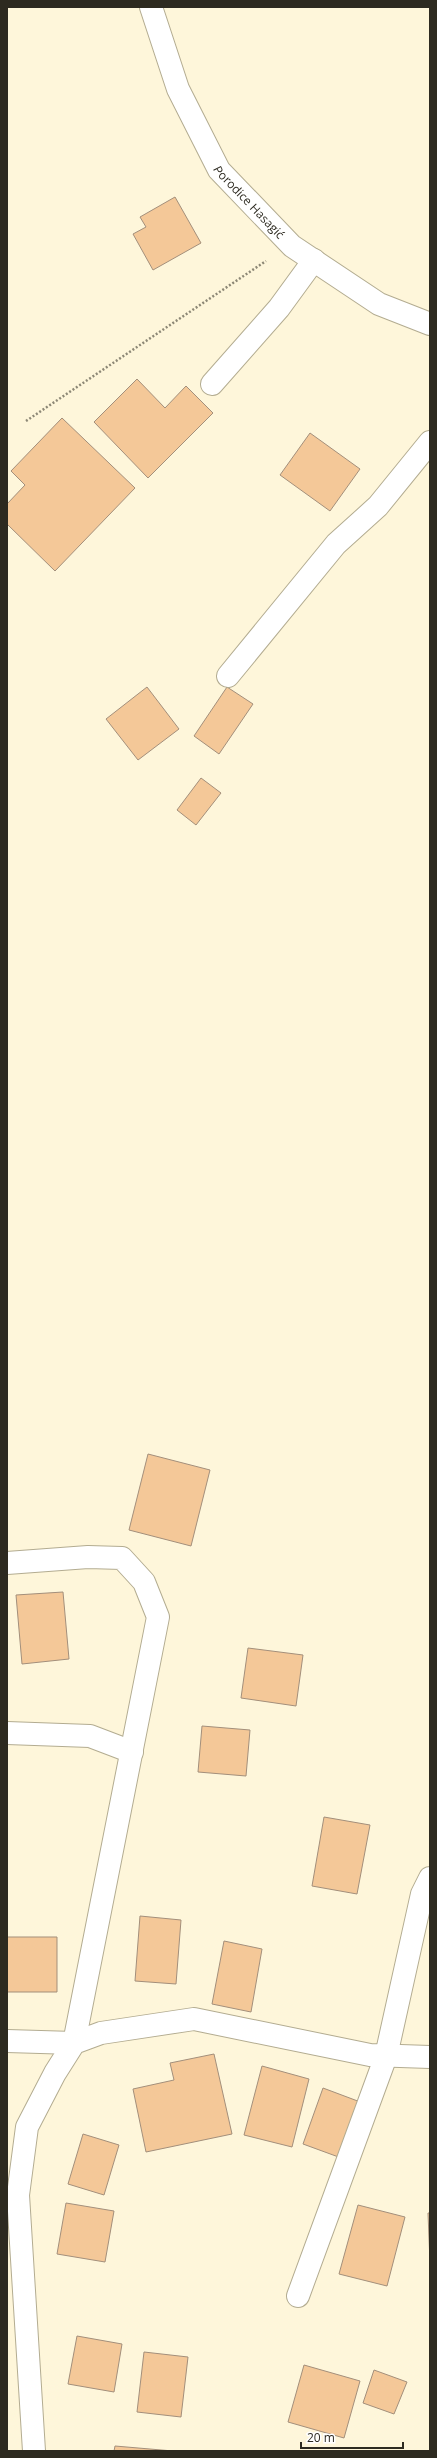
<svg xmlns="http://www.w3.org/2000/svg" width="437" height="2458" font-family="'Open Sans',sans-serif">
<rect width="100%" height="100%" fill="#fef6da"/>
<path fill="#f4c898" stroke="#a38f7b" d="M175,197L201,243L153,270L133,234L146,227L140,217Z
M137,379L165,408L186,386L213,413L148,478L94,422Z
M62,418L135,488L55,571L7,524V504L25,485L11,471Z
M310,433L360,469L330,511L280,475Z
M147,687L179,729L138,760L106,719Z
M227,687L253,704L219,754L194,736Z
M201,778L221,793L196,825L177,810Z
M148,1454L210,1470L191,1546L129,1530Z
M63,1592L69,1659L22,1664L16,1595Z
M248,1648L303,1655L296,1706L241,1698Z
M202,1726L250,1730L246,1776L198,1772Z
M324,1817L370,1825L357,1894L312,1886Z
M140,1916L181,1920L176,1984L135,1981Z
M7,1937H57V1992H7Z
M224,1941L262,1949L251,2012L212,2004Z
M214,2054L232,2134L146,2152L133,2089L174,2080L170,2063Z
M262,2066L309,2079L292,2147L244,2135Z
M323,2088L363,2103L344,2159L303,2144Z
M83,2134L119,2145L104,2195L68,2184Z
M66,2203L114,2211L105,2262L57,2254Z
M358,2205L405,2217L387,2286L339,2274Z
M428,2213H430V2263Z
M77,2336L122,2344L114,2392L68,2384Z
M144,2352L188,2357L181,2417L137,2412Z
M304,2365L360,2381L344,2438L288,2422Z
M374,2370L407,2382L394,2414L363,2403Z
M115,2446L173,2451H114Z"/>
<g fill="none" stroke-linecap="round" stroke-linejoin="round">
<defs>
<g id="minor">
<path id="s1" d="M151,7L178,89L219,170L292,246L379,304L430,324"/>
<path d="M212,384L279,308L314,260"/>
<path d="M228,676L336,544L378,506L430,442"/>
<path d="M7,1563L88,1557L122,1558L144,1582L158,1617L74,2043L7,2041"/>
<path d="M7,1733L90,1736L132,1752"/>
<path d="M298,2296L386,2056L422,1894L430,1878"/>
<path d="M34,2451L18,2195L27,2127L55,2073L74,2043L101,2033L194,2019L370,2055L430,2057"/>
</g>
</defs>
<use href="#minor" stroke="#b3ac91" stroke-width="24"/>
<path stroke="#8d8876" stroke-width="2.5" stroke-dasharray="2 2" stroke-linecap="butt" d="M26,421L266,261"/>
<use href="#minor" stroke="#fff" stroke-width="22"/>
</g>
<g text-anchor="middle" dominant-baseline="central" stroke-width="3" stroke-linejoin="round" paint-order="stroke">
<g font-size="12" fill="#2d2a20" stroke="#fff">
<text stroke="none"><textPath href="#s1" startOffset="221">Porodice Hasagić</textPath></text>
</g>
</g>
<rect width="437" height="2458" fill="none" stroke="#2d2a20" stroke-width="16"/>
<path d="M301 2442v6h102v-6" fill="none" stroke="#2d2a20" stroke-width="2"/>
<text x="307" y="2442" font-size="12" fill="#2d2a20" stroke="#ffffff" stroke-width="3" paint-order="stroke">20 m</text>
</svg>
